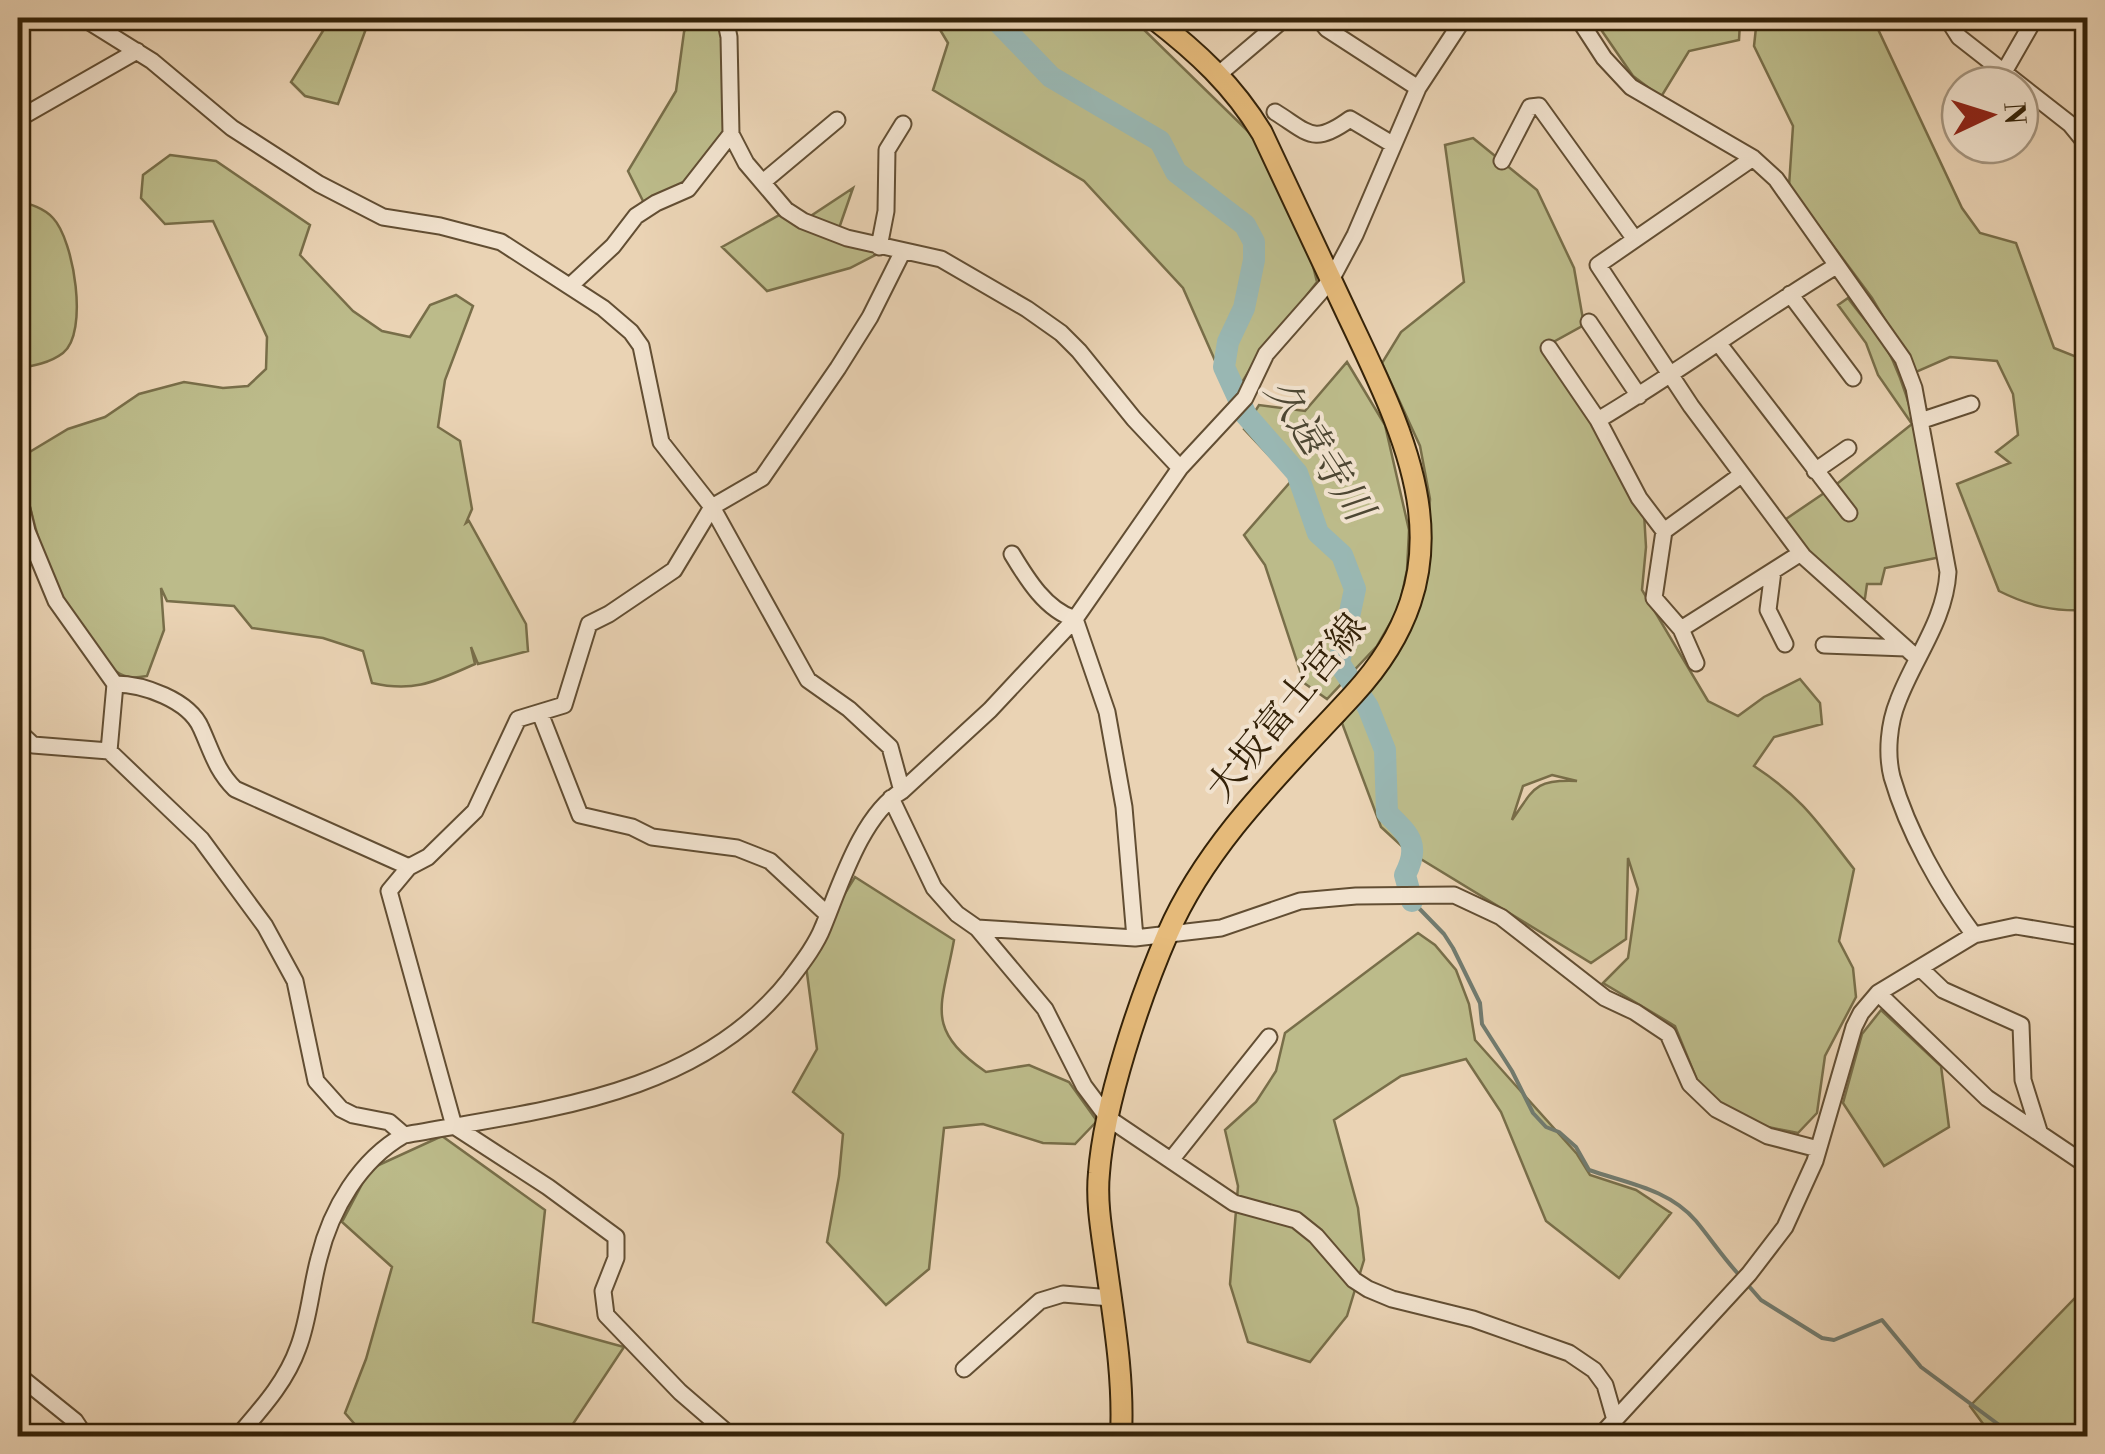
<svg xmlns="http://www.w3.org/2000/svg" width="2105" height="1454" font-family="'Libre Bodoni','Noto Serif JP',serif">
<rect width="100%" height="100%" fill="#ead3b4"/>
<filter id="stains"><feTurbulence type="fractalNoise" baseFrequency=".002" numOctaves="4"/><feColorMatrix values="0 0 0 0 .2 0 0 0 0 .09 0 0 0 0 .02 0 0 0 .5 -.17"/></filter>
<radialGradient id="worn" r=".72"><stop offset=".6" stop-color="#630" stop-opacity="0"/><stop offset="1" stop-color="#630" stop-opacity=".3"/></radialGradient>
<path fill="#bcbb8a" stroke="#786e49" stroke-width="2.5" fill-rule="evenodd" d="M331,18H370L338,104L305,96L291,82Z
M690,18H723L731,130L688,189L645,205L628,171L676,91L684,32Z
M933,18H1132L1257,140L1310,254L1317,282L1252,366L1232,399L1183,288L1084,181L933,90L948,43Z
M1593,18H1678L1680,22H1740L1739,40L1689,51L1661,97L1633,76Z
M1757,18H1864L1876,25L1962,208L1980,233L2016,243L2054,348L2087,361V610C2055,612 2029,606 1999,591L1957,484L2010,463L1996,452L2018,435L2013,394L1997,361L1950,357L1916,372L1872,298L1789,186L1793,126L1754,46Z
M1473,138L1537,190L1574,268L1584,325L1548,345L1644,513L1646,547L1642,590L1708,701L1738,716L1764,697L1800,679L1820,703L1822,724L1774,737L1754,766C1804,799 1818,823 1854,869L1839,941L1853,968L1856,997L1825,1056L1817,1113L1798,1133L1768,1127L1717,1105L1699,1085L1675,1026L1603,983L1628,958L1638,889L1628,858L1626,939L1591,963L1406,850L1381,827L1342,723L1406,638L1426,563L1430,499L1420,446L1382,363L1401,332L1464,282L1445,145ZM1552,775L1577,781C1534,779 1534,789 1512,820L1523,786Z
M170,155L216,161L310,225L300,255L353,311L382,331L410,337L430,305L456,295L473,306L445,380L438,427L460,441L472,509L466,523L469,521L526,624L528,651L478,664L471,647L475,664C436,681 415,693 372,683L363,651L323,638L252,628L234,606L167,601L161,588L164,630L147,676C136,678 127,679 117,672C96,658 58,591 48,566C34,533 28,494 18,459L68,429L105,417L139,394L184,382L223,388L248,386L266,369L267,337L213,221L165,224L141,198L143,175Z
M853,188L837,234L887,249L850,268L767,291L722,247L783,213L803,221Z
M18,201C30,204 44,208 53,218C74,240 89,333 63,353C50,363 33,366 18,368Z
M1848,298C1862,318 1883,338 1893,361C1920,421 1928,493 1941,557L1885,568L1881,584H1867L1865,598L1861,600L1808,560L1783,521L1833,487L1912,424L1878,375L1866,343L1838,305Z
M1347,362L1385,425L1409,530L1407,570L1399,608L1377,646L1327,699L1304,683L1265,565L1244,535L1292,480L1244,429L1259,405L1305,411Z
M855,877L954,940C942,1007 923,1028 986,1072L1029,1065L1069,1082L1097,1121L1075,1144L1043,1143L983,1124L944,1128L929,1269L886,1305L827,1242L839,1176L843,1134L793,1092L817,1049L805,958Z
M1418,933L1435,945L1456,970L1469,1004L1475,1040L1577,1154L1590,1175L1636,1190L1671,1213L1619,1278L1546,1221L1501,1112L1466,1059L1401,1076L1334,1120L1358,1208L1364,1260L1347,1316L1310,1362L1248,1342L1230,1284L1238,1186L1225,1130L1256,1102L1276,1071L1285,1033Z
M1881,1010L1941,1066L1949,1127L1884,1166L1843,1103L1862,1034Z
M442,1136L545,1210L533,1322L624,1347L565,1436H365L345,1413L366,1359L392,1267L342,1222L370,1169Z
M2075,1298L2087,1309V1436H1992L1970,1406Z"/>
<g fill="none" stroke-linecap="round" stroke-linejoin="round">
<path stroke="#717b6f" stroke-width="4" d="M1412,901L1444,934L1453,948L1480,1003L1482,1024L1512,1071L1533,1113L1546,1127L1559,1132L1576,1147L1589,1170C1626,1183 1669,1189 1696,1221C1711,1239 1724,1259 1741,1277
M1747,1284L1761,1300L1822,1338L1834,1340L1882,1320L1921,1367L2014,1436"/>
<path stroke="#99b7b3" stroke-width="22" d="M999,18V23L1051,77L1160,141L1176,172L1245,225L1254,242V260L1244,308L1228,342L1224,367L1246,415L1297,473L1318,533L1342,555L1355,589L1339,663L1368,707L1385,750L1387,813C1409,835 1421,844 1405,875L1412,901"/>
<defs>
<path id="minor" d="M83,18L152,61L232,128L319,184L383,217L440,226L501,242L603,308L631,332L641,346L661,442L712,507L808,680L849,709L890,747L902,791
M725,18L729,37L731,134L746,163L786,210L803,221L847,238L941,259L1027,309L1061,333L1079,351L1134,419L1180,468
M1318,18L1327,29L1418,88
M1578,18L1604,58L1631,87L1753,158L1776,179L1903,359L1914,388L1948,572C1945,621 1915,656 1898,701C1889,723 1886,753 1892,777C1908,832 1940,889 1974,935
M1947,18L1959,37L2070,124L2088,146
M2004,72L2035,18
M1219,74L1285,18
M1275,112C1309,133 1313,146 1350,119L1392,144
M18,119L137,51
M1753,158L1598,265L1691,406L1803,556L1917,658
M1502,161L1530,107L1539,106L1634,238
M763,182L837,120
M879,247L886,211L887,150L903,124
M570,286L613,246L636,216L656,203L688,189L731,134
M1790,294L1853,378
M1589,322L1639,396
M1719,344L1849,513
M1549,348L1598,420L1639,498L1664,531L1654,598L1681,629L1696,663
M1598,420C1679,372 1755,315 1836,266
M1920,421L1971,404
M1815,471L1848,448
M18,492L27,531L56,601L115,684L109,751
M1664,531L1741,475
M1012,554C1027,579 1046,610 1075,619
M1773,571L1768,610L1785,644
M1075,619L1107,712L1124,807L1135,938
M1681,629L1801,553
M1824,645L1906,648
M115,684C143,684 189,700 201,728C212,752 216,770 235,789L409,867L428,857L475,811L518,719L564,705L589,624L609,614L674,570L712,507L762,478L838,368L870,317L902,253
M540,713L580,815L632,827L652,837L737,848L770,861L827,914
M18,731L33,745L109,751L201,839L265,926L295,981L316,1081L341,1109L353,1115L389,1122L404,1135
M891,798L934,888L957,914L977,928L1045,1009L1084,1086L1108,1118L1234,1203L1296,1220L1316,1236L1354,1280L1368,1289L1392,1299L1473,1319L1569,1353L1594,1370L1605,1385L1615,1420
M409,867L389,891L454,1126L548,1187L616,1237V1258L603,1291L606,1315L680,1392L731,1436
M977,928L1135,938L1221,928L1300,901L1356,896L1454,895L1501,917L1605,998L1635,1012L1668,1034L1690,1084L1716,1109L1768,1136L1818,1149
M1920,968L1943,990L2021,1025L2023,1080L2039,1131
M1878,993L1987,1098L2088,1166
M1171,1160L1269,1037
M964,1369L1040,1301L1063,1294L1111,1298
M18,1375L75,1421L85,1436
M238,1436C261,1409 286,1382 298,1348C309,1320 311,1287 319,1258C331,1209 360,1160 404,1135C541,1110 698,1097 790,979C802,963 816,945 823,927C840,886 862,814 902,791L990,710L1075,619L1180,468L1245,398L1266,354L1331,280L1355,235L1418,88L1464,18
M1600,1436L1749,1274L1785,1227L1815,1161L1854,1027L1861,1013L1878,993L1974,935L2016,926L2088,938"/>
<path id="major" d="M1121,1436C1124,1378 1114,1321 1106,1263C1102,1234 1096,1202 1099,1173C1104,1104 1140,997 1168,933C1208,841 1286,768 1353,695C1470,568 1413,452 1349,318C1320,257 1291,195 1262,133C1233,85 1197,52 1153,18"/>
</defs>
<use href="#minor" stroke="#624e33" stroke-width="19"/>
<use href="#major" stroke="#342208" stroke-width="24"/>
<use href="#minor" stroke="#f1e2ce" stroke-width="15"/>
<use href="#major" stroke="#e5ba7a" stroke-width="20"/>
</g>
<g text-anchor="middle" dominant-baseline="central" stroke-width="8" stroke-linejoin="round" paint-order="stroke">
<g font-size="38" fill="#342208" stroke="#f1e2ce">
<text transform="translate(1287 708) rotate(-51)">大坂富士宮線</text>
</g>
<g font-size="40" font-style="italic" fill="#4d4733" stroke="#f1e2ce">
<text transform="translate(1318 450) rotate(57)">久遠寺川</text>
</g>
</g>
<rect width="2105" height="1454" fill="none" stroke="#ead3b4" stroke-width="60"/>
<rect x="20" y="20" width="2065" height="1414" fill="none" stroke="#342208" stroke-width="5"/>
<rect x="30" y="30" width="2045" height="1394" fill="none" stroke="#342208" stroke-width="2.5"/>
<g transform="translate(1990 115) rotate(86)"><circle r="48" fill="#f1e2ce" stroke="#a5957f" stroke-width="2.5"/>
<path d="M0-8L18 38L0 25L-18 38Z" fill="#8f2418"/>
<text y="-15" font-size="28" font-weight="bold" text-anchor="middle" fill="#342208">N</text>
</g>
<rect width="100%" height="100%" filter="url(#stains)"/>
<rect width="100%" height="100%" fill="url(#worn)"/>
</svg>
